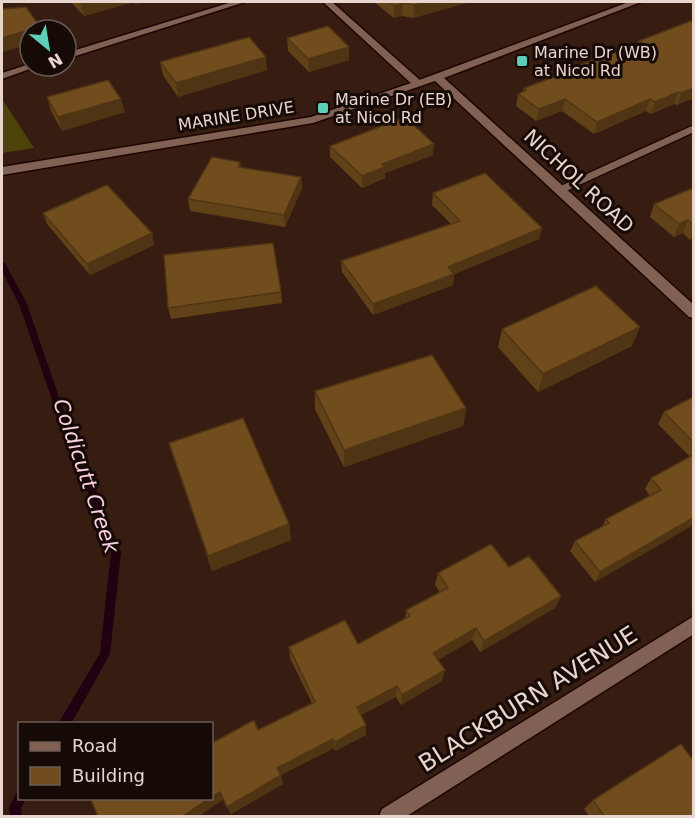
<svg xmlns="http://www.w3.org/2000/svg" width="695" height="818" font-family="'DejaVu Sans',sans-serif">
<rect width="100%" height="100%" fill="#371c11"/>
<path fill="#4e4308" d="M2,99L34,148L2,153Z"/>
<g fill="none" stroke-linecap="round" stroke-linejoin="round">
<path fill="#200011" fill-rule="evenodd" d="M2,262L5,263L27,304L60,400L121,552L110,654L71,724H58L100,653L111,552L52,400L19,304L2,271Z
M20,792V798H26L21,808L22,816H10L9,807L16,794Z"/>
<defs>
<path id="minor" d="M232,2H245L66,59V53Z
M323,2H332L422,82V86H414Z
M30,64V66H38L2,79V73Z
M694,125V132L564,192L560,193L554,189Z
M694,616V634L407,816H379L382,809Z"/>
<path id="tertiary" d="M629,2H641L444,78L694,305V318L689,317L435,81L313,123L2,175V167L311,117L414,82Z"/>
</defs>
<use href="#minor" stroke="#1d0500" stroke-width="3"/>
<use href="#tertiary" stroke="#1d0500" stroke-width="3"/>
<use href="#minor" fill="#816154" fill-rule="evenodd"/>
<use href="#tertiary" fill="#816154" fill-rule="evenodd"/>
</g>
<path fill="#614118" d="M71,2H145L135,4L133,2L84,16Z
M374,2H470L413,18L402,16L394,18Z
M693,20V98L677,105L674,104L651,114L646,111L594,134L562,111L536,121L516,106L518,94L523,92L524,88L576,68V66L638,45L639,41Z
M287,38L349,47V60L309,72L288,51Z
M160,62L267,70L178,97L163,75Z
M47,97L125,112L62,131L51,111Z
M330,146L433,155L385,173V178L362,188L330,157Z
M240,162L241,168L301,177L302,188L285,227L190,211L188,199Z
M693,188V238L690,240L683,233L674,237L650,217L654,204Z
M433,193L542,228L539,239L454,274L453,285L373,315L342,272L341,261L451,224L432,205Z
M43,213L154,245L90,275L47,224Z
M281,292L282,303L171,319L168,308Z
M502,329L632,346L538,392L498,347Z
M315,391L466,408L463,426L344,467L315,409Z
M693,397V525L595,582L570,551L575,541L602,527L606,519L650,496L645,489L651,478L690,457L658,424L664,412Z
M169,443L289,524L291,540L212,571Z
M509,567L561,596L555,608L480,652L472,640L438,660L442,681L401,705L396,697L361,715L366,725V735L335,751L334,748L281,775L283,784L231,814L224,800L212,798L258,730L312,703L290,658L289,647L358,644L405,619L406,610L440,593L435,585L438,573Z
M593,800L693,816H589L584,809Z"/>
<path fill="#4f3514" d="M87,2H133L84,16L80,3Z
M135,2H145L135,4Z
M428,2H470L413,18L414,5Z
M403,3L402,16L394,18V6Z
M30,30V44L3,52L2,48V38Z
M349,47V60L309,72L308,59Z
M266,57L267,70L178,97L176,83Z
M693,88V98L677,105L681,93Z
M678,92L674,104L651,114L655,102Z
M121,99L125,112L62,131L58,117Z
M565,99L562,111L536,121L539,109Z
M650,99L646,111L594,134L597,122Z
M434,144L433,155L385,173V178L362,188V176L382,164Z
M301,177L302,188L285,227L284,215Z
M688,220L683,233L674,237L679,224Z
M542,228L539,239L454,274L453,285L373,315V304L448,267Z
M693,231V238L690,240Z
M152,233L154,245L90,275L87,264Z
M640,327L632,346L538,392L543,374Z
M466,408L463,426L344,467V450Z
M693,518V525L595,582L600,572Z
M289,524L291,540L212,571L208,556Z
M561,596L555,608L480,652L484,641Z
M476,628L472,640L431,664L433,653Z
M445,670L442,681L401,705L402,695Z
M397,686L396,697L357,717V707Z
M366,725V735L335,751V742Z
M333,739L334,748L279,776L277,768Z
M281,775L283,784L231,814L227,807Z
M220,792L224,799L199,816H183L210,798H212V797Z"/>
<path fill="#714c1c" stroke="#4f3514" stroke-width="1.5" d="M390,2H428L414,5L403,3L394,6Z
M26,7L40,27L2,38V9Z
M693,20V88L681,93L678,92L655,102L650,99L597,122L565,99L539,109L518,94L526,90L524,88L578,68L576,66L643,43L639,41Z
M328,26L349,47L308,59L287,38Z
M249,37L266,57L176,83L160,62Z
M108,80L121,99L58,117L47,97Z
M405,117L434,144L382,164L385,167L362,176L330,146Z
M212,157L240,162L238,167L301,177L284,215L188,199Z
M485,173L542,228L448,267L454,274L373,304L341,261L460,221L433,193Z
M107,185L152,233L87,264L43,213Z
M693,188V225L688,220L679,224L654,204Z
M273,243L281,292L168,308L164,255Z
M596,286L640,327L543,374L502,329Z
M432,355L466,408L344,450L315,391Z
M693,397V442L664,412Z
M243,418L289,524L208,556L169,443Z
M693,455V518L600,572L575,541L609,523L606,519L661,490L651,478Z
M491,544L509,567L529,556L561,596L484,641L476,628L433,653L445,670L402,695L397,686L357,707L366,725L335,742L333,739L277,768L281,775L227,807L220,792L212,797V743L254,720L258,730L315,702L289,647L345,620L358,644L410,616L406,610L448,588L438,573Z
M681,744L693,760V816H604L593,800Z
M90,798H210L183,816H98Z"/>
<g fill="#5cceba" stroke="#160a06" stroke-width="2">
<rect x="516" y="55" width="12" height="12" rx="3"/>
<rect x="317" y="102" width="12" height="12" rx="3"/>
</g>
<g text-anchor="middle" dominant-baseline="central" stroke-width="6" stroke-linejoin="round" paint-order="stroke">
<g font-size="16" fill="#e8d5cd" stroke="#160a06" text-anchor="start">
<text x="534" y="52">Marine Dr (WB)<tspan x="534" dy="18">at Nicol Rd</tspan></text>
<text x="335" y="99">Marine Dr (EB)<tspan x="335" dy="18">at Nicol Rd</tspan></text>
</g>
<g font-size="16" fill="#e8d5cd" stroke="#160a06">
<text transform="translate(236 116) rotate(-9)">MARINE DRIVE</text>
</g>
<g font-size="20" fill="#e8d5cd" stroke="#160a06">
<text transform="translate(579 181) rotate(43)">NICHOL ROAD</text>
</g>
<g font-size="21" font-style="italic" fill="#fad1e4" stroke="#160a06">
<text transform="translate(86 476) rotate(71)">Coldicutt Creek</text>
</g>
<g font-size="24" fill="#e8d5cd" stroke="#160a06">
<text transform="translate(528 699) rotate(-32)">BLACKBURN AVENUE</text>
</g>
</g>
<rect width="695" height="818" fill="none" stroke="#e8d5cd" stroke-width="6"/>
<rect x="18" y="722" width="195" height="78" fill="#160a06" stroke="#6a5b56" stroke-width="1.5"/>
<rect x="30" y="742" width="30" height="9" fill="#816154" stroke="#6a5b56" stroke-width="1.5"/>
<text x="72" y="752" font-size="18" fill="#e8d5cd">Road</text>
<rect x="30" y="767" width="30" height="18" fill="#714c1c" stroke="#6a5b56" stroke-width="1.5"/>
<text x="72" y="782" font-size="18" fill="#e8d5cd">Building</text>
<g transform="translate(48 48) rotate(150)"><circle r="28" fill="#160a06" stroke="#6a5b56" stroke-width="1.5"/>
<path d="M0-4.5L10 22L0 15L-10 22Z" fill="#5cceba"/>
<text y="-9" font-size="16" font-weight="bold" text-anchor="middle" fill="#e8d5cd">N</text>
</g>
</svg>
